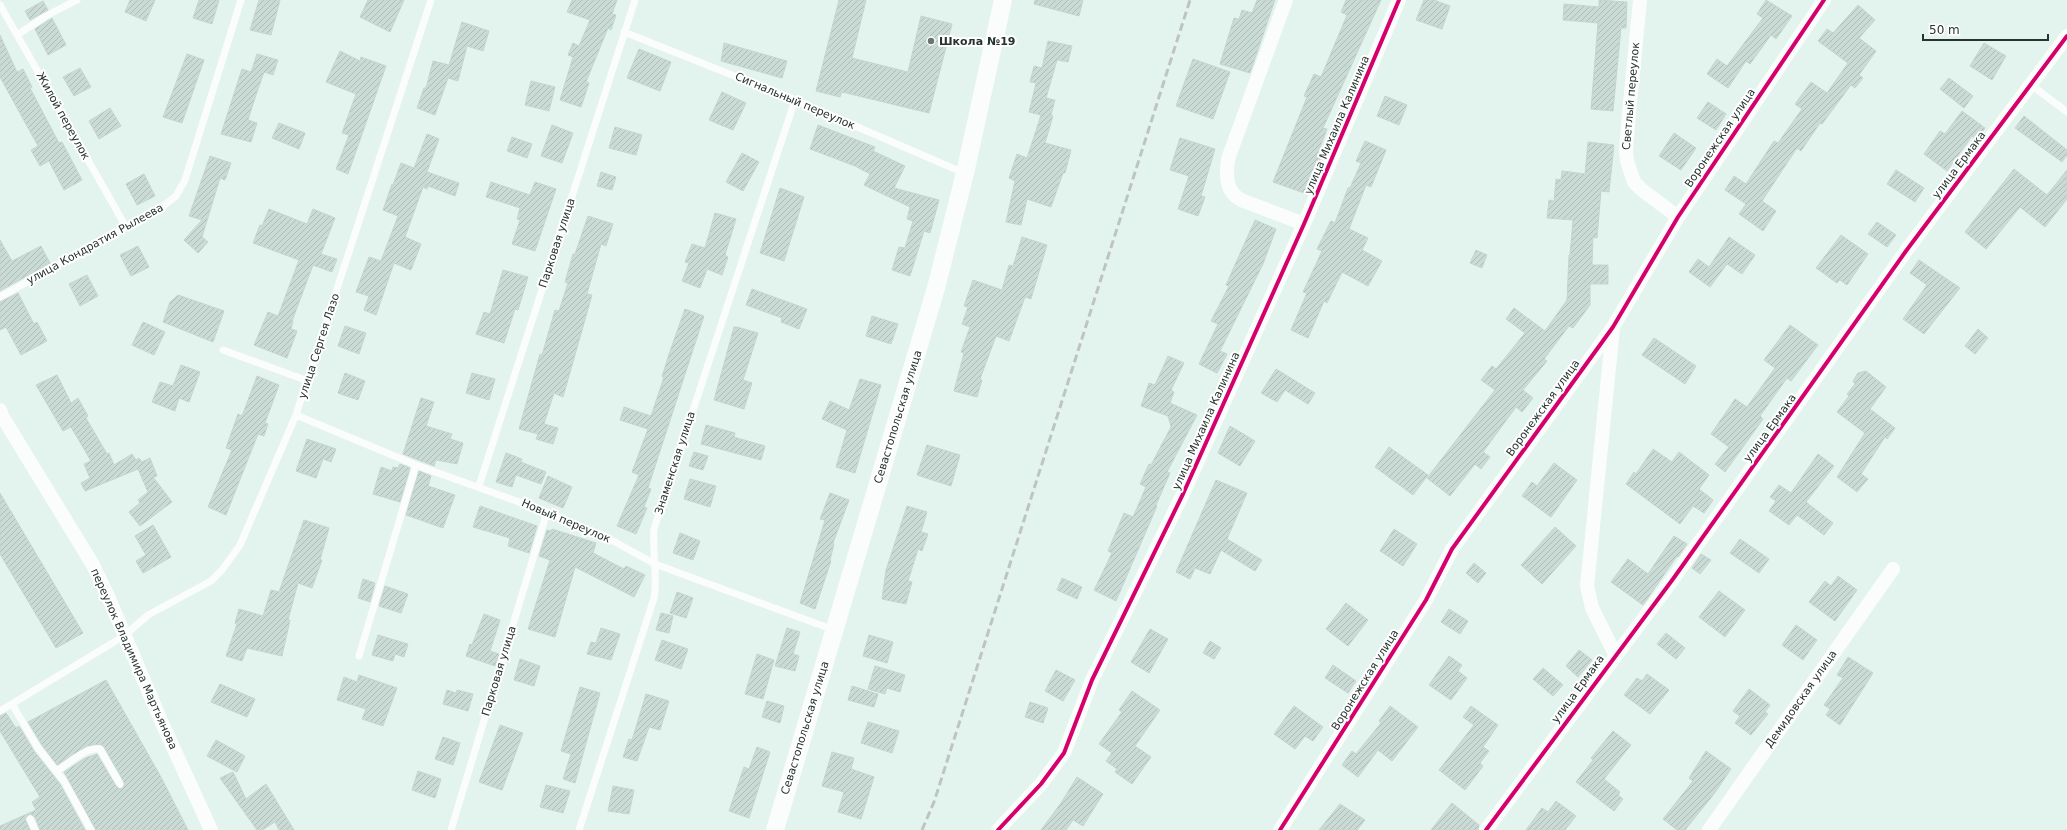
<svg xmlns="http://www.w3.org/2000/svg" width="2067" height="830" font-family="'DejaVu Sans',sans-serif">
<defs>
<pattern id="building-hatch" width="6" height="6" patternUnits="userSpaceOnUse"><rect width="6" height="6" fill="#cadbd5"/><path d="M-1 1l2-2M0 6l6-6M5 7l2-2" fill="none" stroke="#adbcb7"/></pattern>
</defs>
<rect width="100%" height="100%" fill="#e3f4ee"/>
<path fill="url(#building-hatch)" stroke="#c6d4cf" d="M130,0H155L146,21L125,12Z
M199,0H219L212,24L193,18Z
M259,0H280L271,35L250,30Z
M368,0H404L390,32L360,17Z
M572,0H617L612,14L616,15L611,30L608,28L586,82L589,83L581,107L560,100L573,57L568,55L573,43L579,46L590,20L567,12Z
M839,0H866L852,58L908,72L921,16L952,24L929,113L842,92L840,97L816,91Z
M1035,0H1083L1079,16L1034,4Z
M1257,0H1275L1250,73L1220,64L1234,18L1239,19L1242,10L1252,13Z
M1346,0H1381L1323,128L1327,129L1317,156L1321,157L1307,194L1273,182L1307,97L1304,96L1314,74L1321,77L1347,15L1341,12Z
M1424,0H1434L1450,6L1442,29L1416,20Z
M1599,0L1627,2L1626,28H1621L1613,111L1591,109L1598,23L1563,20L1564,4L1599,7Z
M1766,0L1792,16L1776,39L1771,35L1750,64L1746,61L1728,88L1707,74L1717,59L1727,66L1763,18L1757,14Z
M43,1L48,10L30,20L25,11Z
M1858,5L1875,20L1859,38L1876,51L1859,75L1863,78L1855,88L1851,85L1822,124L1820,123L1801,151L1797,148L1762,201L1776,211L1763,231L1739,214L1746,204L1725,190L1734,176L1746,184L1774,141L1778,143L1802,109L1795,104L1811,82L1827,93L1848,63L1818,41L1827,29L1833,33Z
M52,18L66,45L48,55L35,29Z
M462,22L489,31L483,51L467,46L458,81L448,78L435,115L417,108L424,88H426L433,61L449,65Z
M0,35L17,72L23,69L32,87L30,88L59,143L62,142L82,180L64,190L49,161L40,166L31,150L38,146L0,77Z
M1048,41L1072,46L1068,62L1057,60L1046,98L1055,100L1051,115L1053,116L1045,143L1071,150L1065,173H1063L1051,207L1027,199L1021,225L1006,222L1015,181L1009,178L1017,154L1027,158L1041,115L1029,112L1036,83L1030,82L1034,66L1042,68Z
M724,43L787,61L782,78L721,61Z
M1984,43L2006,56L1992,80L1970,66Z
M639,49L671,62L660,91L627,78Z
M340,51L360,61L361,57L386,66L348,174L336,169L349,135L342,133L356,94L326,82Z
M187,54L204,60L182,123L163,117Z
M257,54L278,60L273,75L264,72L254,101L248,120L257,123L251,142L221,134L242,69L251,72Z
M1193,59L1230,72L1213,119L1176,106Z
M80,68L91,87L74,96L63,77Z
M1949,78L1973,96L1964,108L1940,89Z
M531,81L555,87L549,111L525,105Z
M722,92L746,103L733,130L709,120Z
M1385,96L1407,105L1399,125L1377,116Z
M1708,102L1726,114L1716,130L1697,118Z
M110,108L121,126L99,139L89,121Z
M1962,111L1985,128L1977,140L1972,136L1947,171L1924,154L1940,131L1945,134Z
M2024,116L2067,150V155L2062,162L2015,128Z
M279,123L305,133L299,149L272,138Z
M552,125L573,133L562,163L541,156Z
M818,125L875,147L873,151L905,166L894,188L939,200L930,233L924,231L910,276L892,270L899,247L905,248L913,221L907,219L910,207L864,185L870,174L855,166L810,149Z
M615,127L642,135L636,155L609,148Z
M1674,133L1696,148L1681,170L1659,156Z
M427,134L439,139L427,172L459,183L455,196L428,186L427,189L423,187L405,237L421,244L411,270L394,263L376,315L364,310L369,296L356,292L369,257L381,261L398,216L383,210L392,184L393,185L401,163L414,168Z
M512,137L532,144L527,158L507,151Z
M1180,138L1215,149L1201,196L1205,197L1198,216L1178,209L1189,176L1170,170Z
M1365,141L1386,150L1371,187L1366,185L1349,229L1368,238L1362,250L1382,261L1368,286L1342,272L1327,303L1324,301L1308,338L1291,330L1307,293L1303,292L1322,251L1317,249L1331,221L1335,223L1348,188H1350L1361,163L1356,161Z
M1588,142L1614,145L1609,192L1601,191L1597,238L1593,237L1592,265H1608V284H1590V305L1573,328L1569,326L1544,359L1547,361L1523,390L1533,398L1522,412L1516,407L1483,452L1490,457L1481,469L1475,464L1450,496L1427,478L1495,390L1481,380L1492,366L1496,369L1525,333L1506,319L1514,308L1545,331L1567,300L1569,255H1570L1573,220L1547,218L1549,200L1554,201L1556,179L1561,180L1562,171L1585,174Z
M742,153L759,162L743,191L726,182Z
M210,156L231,163L225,180L220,178L202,237L208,242L198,253L184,240L202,220L189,216Z
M2014,169L2047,195L2067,170V199L2045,227L2020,207L1986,249L1965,232Z
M1896,170L1924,188L1915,202L1887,184Z
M601,172L616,177L612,190L597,186Z
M144,174L155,196L137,205L126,184Z
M491,182L530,195L535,182L556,189L535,251L512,244L520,220L517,219L520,208L486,197Z
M780,188L804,197L784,261L760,253Z
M269,209L307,224L313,209L335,218L321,254L337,259L332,272L313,265L292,321H293L291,329L297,331L287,358L254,345L268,312L278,316L299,260L253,243L260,225L262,226Z
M715,213L736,219L725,255L728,257L722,275L707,269L700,288L682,281L689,263L685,262L692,244L705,248Z
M588,216L613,224L606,246L601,244L587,294L592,295L563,397L554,393L544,424L558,428L553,444L536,439L538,434L519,429L540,354L542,355L555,310L559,311L568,283L565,282L573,254H575Z
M1255,220L1276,229L1263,264L1220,351L1227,354L1217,373L1199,364L1218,324L1211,321L1229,286L1226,285Z
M1877,222L1896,235L1887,247L1868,234Z
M1841,235L1868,254L1847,285L1840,280L1837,283L1816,268Z
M1022,237L1047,245L1031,299L1025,297L1009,341L996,336L980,379L982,380L977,397L954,391L964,353L961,352L970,327L962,324L968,307L964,306L973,280L1002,290L1009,265L1013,266Z
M1729,237L1755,255L1742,274L1727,264L1710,287L1689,272L1698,259L1709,267Z
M0,240L12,261L41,246L50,263L0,291Z
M138,246L149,267L131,276L120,255Z
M1476,250L1487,255L1482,268L1470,263Z
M1919,260L1960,288L1924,334L1903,319L1927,285L1910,273Z
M503,270L528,277L518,310L515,309L504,343L476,334L484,312L490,314Z
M87,275L98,296L80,306L69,284Z
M752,289L807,309L799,329L781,322L782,318L746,305Z
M18,293L34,324L37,322L47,341L21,355L6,327L0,330V302Z
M178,295L224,311L213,342L163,322L170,302Z
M685,309L704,316L648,488L651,489L644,507L647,508L636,534L617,526L639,475L632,472L648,429L620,420L624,407L651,416L664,377H662L669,354Z
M872,316L898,324L891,344L866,336Z
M143,322L165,332L154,355L132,345Z
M1790,325L1818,345L1791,381L1787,378L1760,416L1763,419L1725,472L1715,464L1729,447L1711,434L1735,399L1747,407L1775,368L1764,360Z
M345,326L366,333L359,354L338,346Z
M734,327H737L758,333L743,380L752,383L744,409L714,400Z
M1978,329L1988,338L1975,354L1965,346Z
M1654,338L1696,366L1685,384L1642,355Z
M1168,356L1184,363L1171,390L1174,392L1170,403L1197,415L1167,472L1170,473L1156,505L1157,506L1116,601L1094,590L1112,553L1108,551L1124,513L1133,517L1146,487L1140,484L1149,464L1151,465L1171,427L1168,416L1141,406L1149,383L1155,385Z
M181,365L200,372L189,402L179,398L175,411L152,402L160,382L173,386Z
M1276,369L1315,393L1308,404L1285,390L1277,402L1261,393Z
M1866,371L1886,387L1870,409L1895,428L1887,439L1885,437L1861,474L1868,479L1857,492L1837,477L1865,433L1837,412L1849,396L1847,394L1855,384L1853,381L1858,373Z
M345,373L365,381L358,400L338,393Z
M472,373L495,379L489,400L466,393Z
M57,375L71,403L78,398L88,416L86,418L107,454L109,453L114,465L132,454L136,460L139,458L142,462L150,458L157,476L153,477L172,502L140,526L129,512L140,503L138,500L148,492L138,469L85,491L81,483L90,478L84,464L91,461L71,427L63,431L36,385Z
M257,376L279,385L265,423L268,424L264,436L258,434L226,515L208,507L232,450L226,448L238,414L242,416Z
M860,379L881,385L855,473L836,467L847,430L822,419L830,401L849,410Z
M421,398L434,402L426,426L452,434L450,439L463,443L457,464L436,460L434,466L403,454Z
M706,425L735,433L734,437L765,446L761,460L701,444Z
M1230,426L1255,441L1240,466L1218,453Z
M307,439L336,449L331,462L323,459L316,478L296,471Z
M927,445L960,455L951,486L917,475Z
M1389,447L1428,475L1413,495L1375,467Z
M1653,449L1672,462L1679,452L1709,475L1699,489L1713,500L1704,513L1693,506L1680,524L1626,484L1634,472L1636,474Z
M694,452L708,456L703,470L689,466Z
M506,453L522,459L521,462L546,472L541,484L516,475L512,487L496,482Z
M1818,454L1834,466L1806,502L1833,523L1824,535L1797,515L1789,525L1769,511L1776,501L1770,497L1779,485L1791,493Z
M1554,463L1577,480L1551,517L1522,496L1532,482L1537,486Z
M400,464L410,468L400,502L373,494L381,467L392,471L393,467L398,468Z
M419,471L431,476L428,486L455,495L443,528L406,515Z
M548,476L572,487L563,508L539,498Z
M690,479L716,486L710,507L684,499Z
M1216,480L1247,493L1227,539L1262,560L1255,571L1221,550L1210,574L1195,568L1190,579L1176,572Z
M0,493L83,633L56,648L0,554Z
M830,493L849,500L833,543L834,544L830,560L831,561L815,609L800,603L825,520L820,519Z
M480,506L537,526L529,553L508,546L510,538L473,527Z
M907,506L927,512L921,532L928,534L922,551L918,549L908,581L912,582L906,604L882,599L886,570Z
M304,520L329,528L320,560H322L312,588L298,583L288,620H290L282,656L247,648L242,661L226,656L237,624L235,623L239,609L263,616L271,590L279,592Z
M153,525L171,557L143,573L136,561L146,555L135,536Z
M1555,527L1576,546L1542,584L1521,565Z
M552,529L596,543L593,553L624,569L626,566L645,575L634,597L575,567L555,637L528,629L550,560L539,556L547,530L551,531Z
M1394,529L1417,544L1403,566L1380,551Z
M680,533L700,541L693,560L673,553Z
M1674,536L1687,544L1678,557L1677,556L1643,605L1611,582L1628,559L1648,574Z
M1740,539L1769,559L1759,573L1730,553Z
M1701,554L1711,560L1700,574L1692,568Z
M1474,563L1486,573L1478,583L1466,573Z
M1838,576L1857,590L1835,621L1809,602L1825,581L1831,586Z
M1062,578L1082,587L1077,599L1057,590Z
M363,579L375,583L370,602L358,598Z
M385,586L408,594L401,613L379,606Z
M1719,591L1745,610L1725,637L1699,617Z
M677,592L693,598L686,618L670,613Z
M1346,603L1368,620L1348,646L1326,629Z
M1449,609L1468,621L1460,634L1441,622Z
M661,613L673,616L669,633L656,630Z
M484,614L500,620L490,651L499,654L495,666L466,656L470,644L472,645Z
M1796,625L1817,640L1803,660L1782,645Z
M601,628L620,634L611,660L587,654L591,642L596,643Z
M787,628L800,632L793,654L799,656L795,671L775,666Z
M1150,629L1168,639L1149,673L1131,662Z
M1666,633L1685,648L1676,659L1657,644Z
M378,635L408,644L404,657L395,654L393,661L372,655Z
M869,635L893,642L887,663L863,656Z
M662,640L688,649L681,669L655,660Z
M1210,641L1221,648L1214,659L1203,653Z
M1579,650L1592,660L1578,677L1566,666Z
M757,654L774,660L763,699L745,694Z
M1449,656L1462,665L1458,671L1467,678L1451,700L1429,685Z
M1848,657L1873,673L1840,725L1826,715L1830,709L1824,705L1843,678L1837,675Z
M520,659L540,666L534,686L514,680Z
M1333,665L1356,681L1348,693L1325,678Z
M875,666L905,675L900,692L887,688L885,694L868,689Z
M1543,668L1563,685L1553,696L1533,679Z
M1056,670L1075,680L1063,701L1045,691Z
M1647,674L1669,690L1650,714L1624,695L1637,678L1642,681Z
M359,675L397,688L383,726L362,719L366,709L337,700L344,677L357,682Z
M106,680L162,779L188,830H96L64,772L85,758L97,754L116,786L120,789L123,788L124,782L104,747L100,744L87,746L57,765L42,745L28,722Z
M220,684L255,699L247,717L211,702Z
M852,686L878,694L874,707L848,700Z
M580,687L600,693L575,783L563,779L571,754L561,751Z
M1749,689L1770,705L1765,712L1768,714L1751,735L1735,723L1740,716L1733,711Z
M447,690L456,693L457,690L473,694L468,711L443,704Z
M1132,691L1160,710L1135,746L1151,757L1132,784L1115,772L1117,769L1106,761L1112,753L1099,744L1122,712L1119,710Z
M646,694L669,701L660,730L649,727L637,761L623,757L629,739L632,740Z
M767,701L784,706L780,723L762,717Z
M1030,702L1048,708L1043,723L1025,717Z
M1294,706L1323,727L1313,741L1305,736L1295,749L1274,734Z
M1390,706L1418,727L1392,761L1378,750L1358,777L1342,765L1352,751L1356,754L1381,723L1379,721Z
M1471,706L1498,725L1483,747L1489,751L1480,763L1483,766L1465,790L1439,770L1474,725L1463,717Z
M6,713L16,728L19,726L34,751L60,784L85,830H40L35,817L30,814L25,819L30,830H0V826L36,810L32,802L40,797L0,731V716Z
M868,722L899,731L892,753L861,743Z
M500,725L523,733L502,790L479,782Z
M1613,731L1631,745L1604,779L1620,792L1618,795L1623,799L1614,811L1576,782L1593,760L1591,758Z
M443,737L460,743L453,765L435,759Z
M216,740L245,756L237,772L207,756Z
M757,747L770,752L749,818L729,811L744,767L749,769Z
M1706,751L1731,769L1714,794L1685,830H1677L1663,819L1693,781L1689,778Z
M832,752L854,758L851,769L874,777L861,819L838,812L844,792L822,786Z
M418,771L441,779L435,798L412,790Z
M233,772L246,799L266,784L294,830H279L275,822L262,830H257L220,778Z
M1077,777L1103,794L1083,826L1073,820L1066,830H1041L1061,803Z
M546,785L570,791L563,813L540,807Z
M613,786L634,790L629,814L608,811Z
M1556,801L1576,816L1565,830H1526L1542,808L1548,812Z
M1452,803L1479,825L1478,830H1431Z
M1340,804L1365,820L1357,830H1319Z"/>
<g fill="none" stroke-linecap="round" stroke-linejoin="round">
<path stroke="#fbfdfc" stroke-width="7" d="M0,5L126,227
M624,32L795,100L964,173
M17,35L46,16L77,0
M2030,84L2067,112
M0,297L162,207L176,196L185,180L241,0
M223,350L308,381
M296,415L416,465L547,512L615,542L655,564L834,630
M479,486L635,0
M359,656L416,465
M12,704L38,748L64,781L91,830
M0,711L124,636L148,615L211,581L222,570L240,545L296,415L431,0
M57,771C68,764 85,747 100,749L120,784
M30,819L35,830
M451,830L547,512
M579,830L654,598C658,575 652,552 654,529L795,100"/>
<path stroke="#fbfdfc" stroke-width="14" d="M1286,0L1228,159C1226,175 1225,191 1241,200L1304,224
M1640,0L1629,113L1626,150L1627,161L1634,182L1642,190L1678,217
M1613,328L1587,586L1592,608L1615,654
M0,410L2,416L93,565L107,594L162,723L211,830
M998,830L1041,784L1064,753L1092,680L1183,494L1304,224L1399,0
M1280,830L1426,600L1452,549L1613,327L1678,217L1824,0
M1486,830L1673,579L1906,251L2067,36
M1709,830L1893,569"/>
<path stroke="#fbfdfc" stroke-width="18" d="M775,830L936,288L965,173L1003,0"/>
<path stroke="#bec4c2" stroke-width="3" stroke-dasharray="8 4" stroke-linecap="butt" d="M922,830L934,802L1190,0"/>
<defs>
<path id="cycleway" d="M998,830L1041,784L1064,753L1092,680L1183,494L1304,224L1399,0
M1280,830L1426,600L1452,549L1613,327L1678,217L1824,0
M1486,830L1673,579L1906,251L2067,36"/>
</defs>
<use href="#cycleway" stroke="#fff" stroke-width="6"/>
<use href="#cycleway" stroke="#d6006c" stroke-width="4"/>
</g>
<circle fill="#687772" stroke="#fff" stroke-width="1.5" cx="931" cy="41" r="4"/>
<g text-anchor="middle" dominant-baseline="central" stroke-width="4" stroke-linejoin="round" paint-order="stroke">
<g font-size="11" font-weight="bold" fill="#26332f" stroke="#fff" text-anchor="start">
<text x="939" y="41">Школа №19</text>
</g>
<g font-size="11" fill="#26332f" stroke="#fff">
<text transform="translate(1631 96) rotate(-85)">Светлый переулок</text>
<text transform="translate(795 101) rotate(23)">Сигнальный переулок</text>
<text transform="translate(63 116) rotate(61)">Жилой переулок</text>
<text transform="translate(1337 125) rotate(-67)">улица Михаила Калинина</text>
<text transform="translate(1720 138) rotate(-56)">Воронежская улица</text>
<text transform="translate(1959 165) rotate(-53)">улица Ермака</text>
<text transform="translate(557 243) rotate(-72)">Парковая улица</text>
<text transform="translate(95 244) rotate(-29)">улица Кондратия Рылеева</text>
<text transform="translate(319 346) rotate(-72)">улица Сергея Лазо</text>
<text transform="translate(1543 408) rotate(-54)">Воронежская улица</text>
<text transform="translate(898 417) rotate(-73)">Севастопольская улица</text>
<text transform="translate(1206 421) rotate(-66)">улица Михаила Калинина</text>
<text transform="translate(1770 428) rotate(-54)">улица Ермака</text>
<text transform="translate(675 463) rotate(-72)">Знаменская улица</text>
<text transform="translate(566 521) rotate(23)">Новый переулок</text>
<text transform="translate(134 659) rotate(66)">переулок Владимира Мартьянова</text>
<text transform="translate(499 671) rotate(-73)">Парковая улица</text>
<text transform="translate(1365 680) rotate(-58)">Воронежская улица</text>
<text transform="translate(1578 689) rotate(-54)">улица Ермака</text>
<text transform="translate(1801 699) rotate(-55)">Демидовская улица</text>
<text transform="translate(805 728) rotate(-73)">Севастопольская улица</text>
</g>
</g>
<path d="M1923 34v6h125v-6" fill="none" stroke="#26332f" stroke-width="2"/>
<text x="1929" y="34" font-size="12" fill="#26332f" stroke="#ffffff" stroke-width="3" paint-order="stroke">50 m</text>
</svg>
